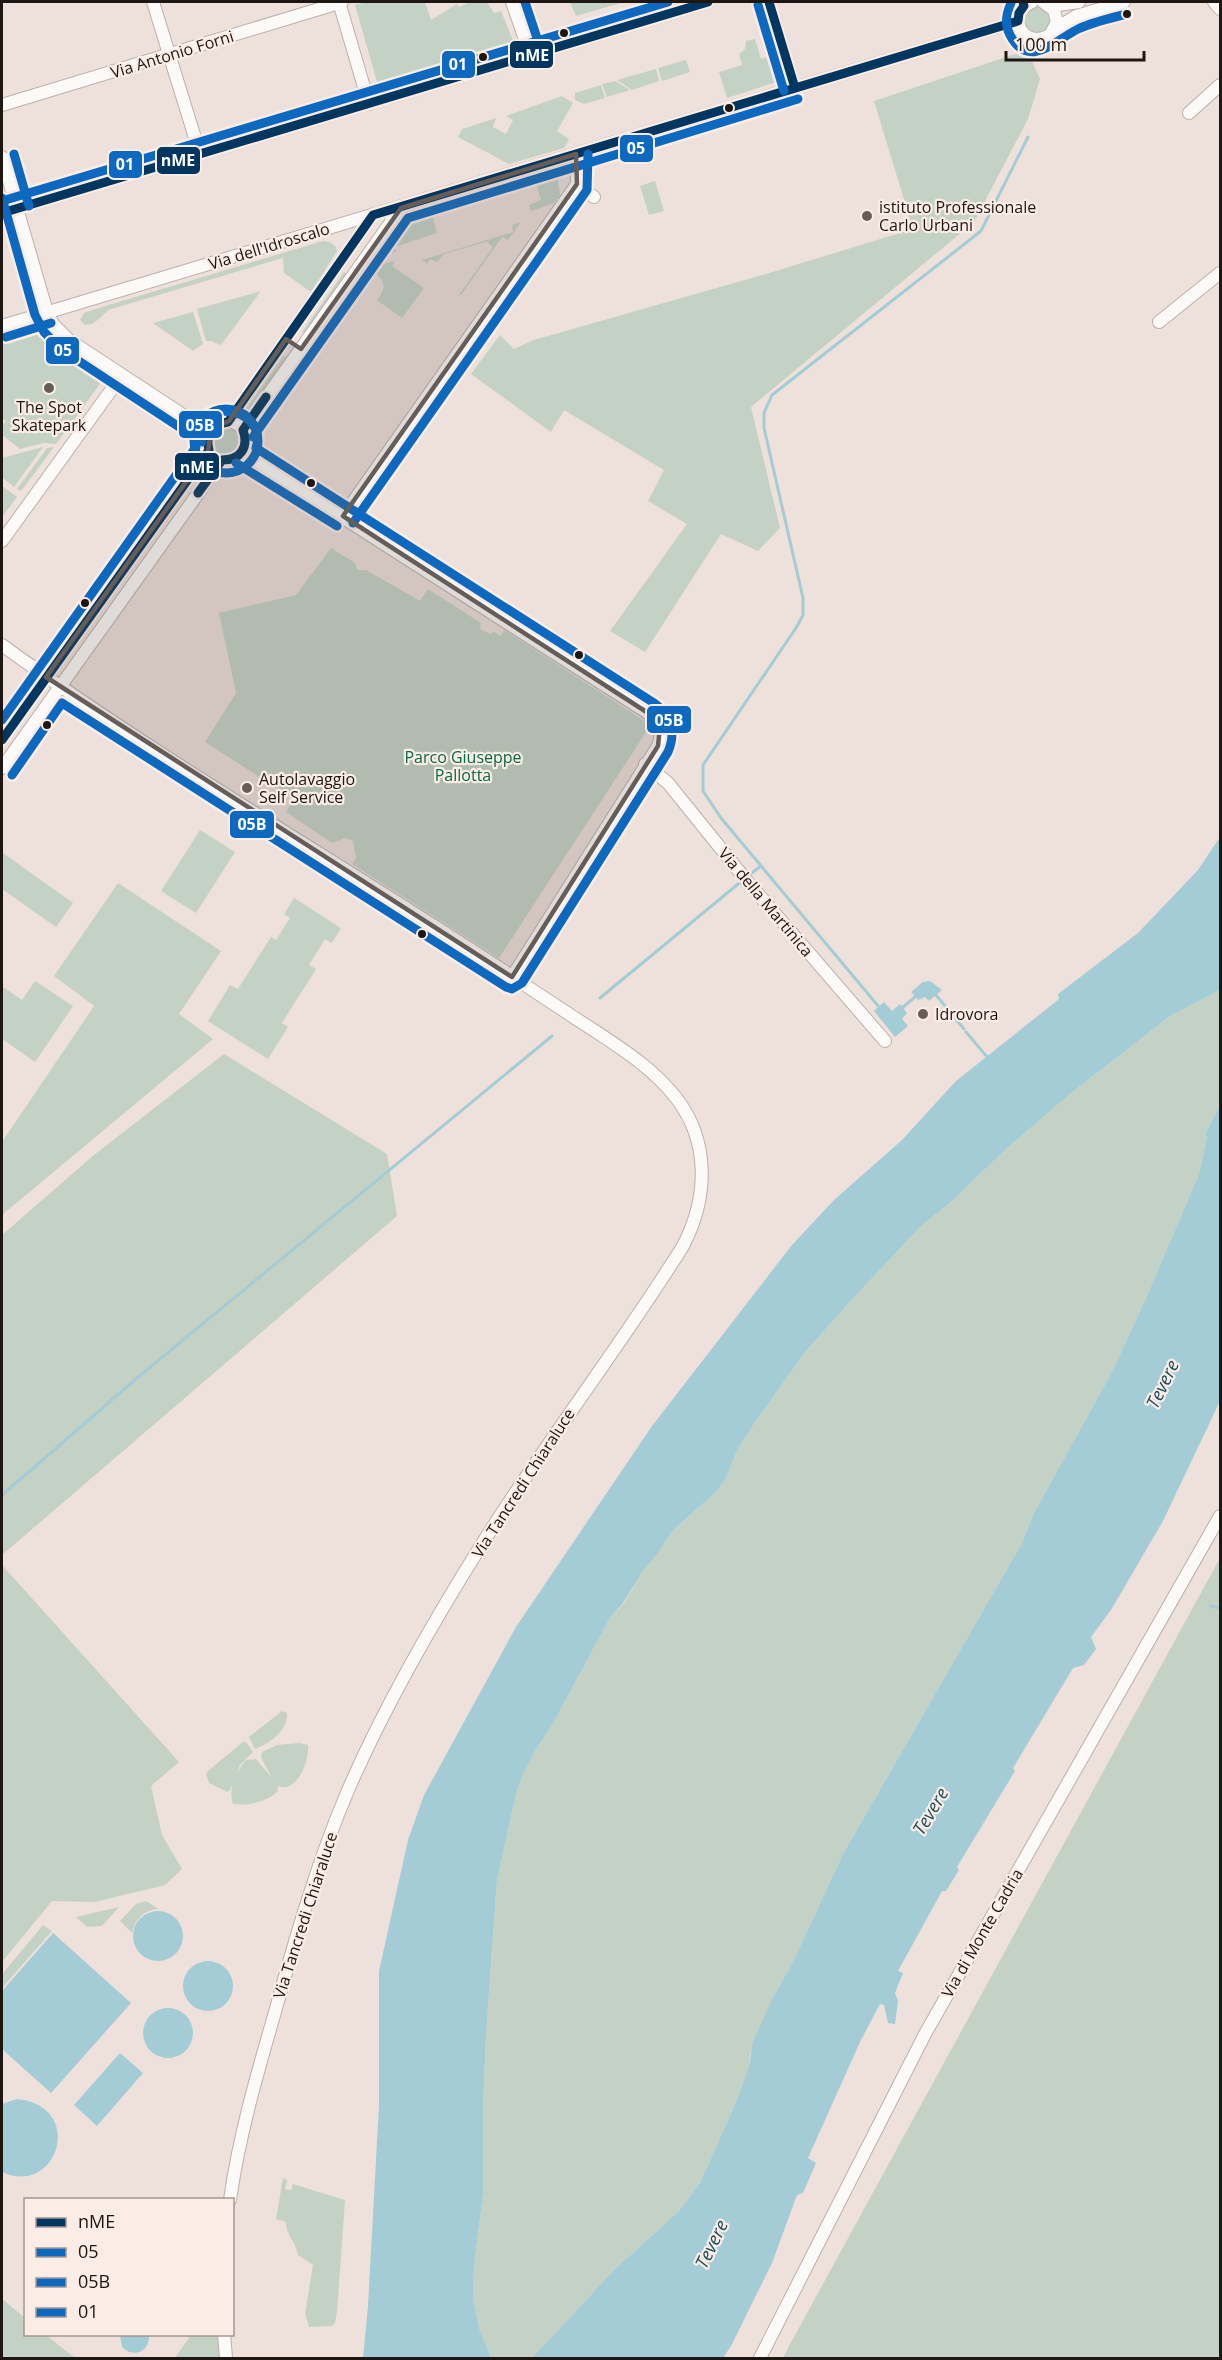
<svg xmlns="http://www.w3.org/2000/svg" width="1222" height="2360" font-family="'Open Sans',sans-serif">
<rect width="100%" height="100%" fill="#eee0da"/>
<path fill="#c4d2c5" d="M367,2H425L431,20L457,4L459,7L470,2H487L494,13L501,11L516,48L380,92L355,5Z
M570,2H624L576,16Z
M1025 20a13 13 0 1 1 26 0a13 13 0 1 1-26 0Z
M755,39L761,59L768,57L776,82L727,98L719,72L742,65L739,54L745,49L746,41Z
M1027,50L1040,79L1028,119L974,222L751,407L780,528L758,551L721,534L645,652L610,631L687,524L648,501L664,470L564,410L551,432L471,374L500,335L514,349L534,340L766,274L913,229L874,101Z
M686,60L690,72L662,81L658,68Z
M656,69L659,81L632,90L617,80Z
M615,81L630,90L607,97L602,84Z
M601,85L605,98L584,104L575,100V93Z
M562,96L573,103L557,131L569,139L564,148L509,164L458,137L462,129L496,118L493,127L506,134L513,120L506,116Z
M548,174L558,178L560,195L554,203L531,211L529,205L541,200L535,179Z
M655,181L664,211L649,215L640,186Z
M431,210L437,233L395,247L396,252L386,254C399,235 405,219 431,210Z
M521,222L508,240L502,237L461,295H459L493,247L488,243L489,241L444,254L437,262L430,259L427,264L422,260L513,232L512,225Z
M323,241L330,242L336,247L337,251L311,292L284,273L283,258L108,310L99,319L92,324L85,325L80,320L84,313L92,310Z
M395,261L392,266L424,288L402,318L377,300C387,288 385,280 373,271L378,265Z
M344,272L347,275L305,333L302,332Z
M261,291L221,345L211,341H206L197,309Z
M193,312L203,344L193,351L153,323Z
M30,330L105,377L56,444L44,443L20,449L2,435V427L6,421L2,418V338Z
M287,356L288,357L244,418L243,414L283,357Z
M214 441a13 13 0 1 1 26 0a13 13 0 1 1-26 0Z
M43,447L14,487L2,477V458Z
M54,447L21,491L17,489L47,448Z
M2,486L17,497L2,517Z
M331,548L355,563L357,570H366L420,601L428,589L481,623L480,629L490,634L494,632L501,636L504,630L646,722L648,729L499,958L352,864L356,858L353,841L346,838L332,843L286,812L294,799L205,742L236,693L219,613L296,595Z
M200,830L235,852L196,913L161,891Z
M3,853L73,903L56,927L2,889Z
M118,883L221,951L179,1014L213,1039L2,1215V1142L94,1006L54,976Z
M294,898L341,928L332,943L325,939L309,965L316,969L282,1023L288,1027L268,1059L208,1021L230,985L238,989L271,937L276,940L290,918L284,914Z
M35,981L73,1006L35,1062L2,1039V986L22,1000Z
M1220,990V1105L1205,1134L1207,1137L1199,1174L1146,1298L1113,1370L1034,1513L1022,1543L843,1854L792,1964L773,1997L750,2055L749,2066L736,2102L700,2183L679,2211L615,2269L532,2358H491L479,2328L473,2298L474,2267L483,2194V2109L486,2035L497,1880L516,1794L523,1774L536,1749L551,1727L610,1618L624,1603L643,1571L655,1557L673,1530L716,1492L726,1478L737,1450L758,1418L806,1351L846,1306L920,1227L952,1201L1008,1147L1070,1094L1170,1016Z
M224,1054L387,1154L397,1216L2,1555V1235L94,1155Z
M1220,1558V2358H783L788,2348Z
M2,1565L179,1762L151,1786L162,1835L182,1869L165,1885L95,1902L52,1901L2,1962Z
M282,1711L287,1713C288,1731 270,1743 255,1749L249,1737Z
M243,1742H246L253,1752L240,1765L230,1790L227,1792L209,1783L206,1774L209,1770Z
M300,1743L308,1745C310,1760 297,1794 278,1786V1791C267,1802 248,1806 233,1804C228,1788 235,1773 246,1760L256,1759L272,1778L261,1757L262,1752L277,1745Z
M146,1901L158,1909C144,1910 135,1919 132,1933L120,1921L136,1904Z
M119,1907L102,1926L87,1927L76,1917Z
M43,1925L52,1931L2,1988V1974Z
M283,2178L287,2180L285,2189L291,2190L293,2184L345,2200L337,2311L335,2323L332,2326L309,2327L305,2314L313,2265L298,2255C297,2243 285,2234 286,2222L276,2219Z
M2,2299L25,2318L26,2334L46,2335L75,2358H2Z
M191,2335H220L222,2358H175Z"/>
<path fill="#a4ccd6" d="M1220,837V990L1170,1016L1070,1094L1008,1147L952,1201L920,1227L846,1306L806,1351L758,1418L737,1450L726,1478L716,1492L673,1530L655,1557L643,1571L623,1603L610,1618L551,1727L536,1749L523,1774L516,1794L497,1880L486,2035L483,2109V2194L474,2267L473,2298L479,2328L491,2358H363L368,2306L379,2105V1971L408,1840L424,1795L516,1627L652,1426L792,1245L834,1200L902,1140L956,1081L1059,999L1058,994L1138,933L1198,870Z
M930,981L942,990L929,1001L925,997L918,1000L911,992L923,982Z
M884,1002L892,1011L900,1004L907,1013L902,1019L908,1026L895,1037L874,1011Z
M1220,1105V1401L1163,1521L1111,1610L1091,1637L1096,1649L1084,1665L1073,1668L1013,1768L1015,1771L957,1867L959,1870L946,1891H942L898,1971L903,1973L895,1993L898,2001L895,2024L888,2023L884,2005L880,2004L860,2042L808,2158L816,2163L803,2193L797,2195L772,2263L731,2346L723,2358H532L615,2269L679,2211L700,2183L736,2102L749,2066L753,2042L773,1997L792,1964L843,1854L1022,1543L1034,1513L1113,1370L1146,1298L1199,1174L1207,1137L1205,1134Z
M133 1936a25 25 0 1 1 50 0a25 25 0 1 1-50 0Z
M53,1933L131,2003L51,2093L2,2049V1991Z
M183 1986a25 25 0 1 1 50 0a25 25 0 1 1-50 0Z
M143 2033a25 25 0 1 1 50 0a25 25 0 1 1-50 0Z
M120,2053L143,2073L97,2126L74,2105Z
M17,2099C87,2106 57,2198 2,2172V2104Z
M120,2335H149C150,2351 134,2359 122,2347Z"/>
<g fill="none" stroke-linecap="round" stroke-linejoin="round">
<path stroke="#a4ccd6" stroke-width="3" d="M748,876L761,866
M936,995L964,1029
M600,998L743,880
M879,1007L721,818L703,791V765L796,628L803,615V598L764,428V413L772,395L981,231L1028,137
M902,1008L915,997
M966,1032L988,1058
M2,1495L143,1373L552,1036
M1210,1606L1220,1608"/>
<defs>
<path id="minor" d="M153,2L200,154
M339,2L369,104
M512,2L530,54
M769,2L795,88
M1032,2C1004,14 1023,51 1050,35L1057,22L1054,10L1043,2
M1214,2L1220,9
M1051,6L1079,2
M1055,29L1076,16L1124,2
M2,105L342,2
M1189,113L1220,85
M2,157L47,312L53,324L69,340L209,432
M577,184L594,197
M2,213L708,2
M1159,322L1220,273
M2,326L1018,21
M206 441a20 20 0 1 1 40 0a20 20 0 1 1-40 0Z
M228,422L373,215
M243,430L401,208
M242,453L648,713C660,721 664,732 658,746L512,977
M343,516L577,184L576,154
M2,541L122,375
M2,645C166,764 344,865 513,977C540,995 567,1013 595,1031C624,1050 655,1070 677,1099C710,1143 708,1198 683,1246C620,1347 546,1442 482,1544C433,1622 386,1703 349,1788C318,1860 296,1936 275,2012C257,2074 239,2136 230,2200
M2,740L209,450
M645,764L668,783L747,881L885,1041
M2,768L222,460
M224,2334L226,2358
M760,2358L925,2034L1220,1516"/>
</defs>
<use href="#minor" stroke="#bbb0ab" stroke-width="14"/>
<use href="#minor" stroke="#fcfaf9" stroke-width="12"/>
<defs>
<path id="bus-1" d="M769,2L795,88
M2,213L708,2
M198,493L222,460C241,460 249,447 243,430L266,397
M2,740L209,450C205,434 212,424 228,422L373,215L1018,21L1019,13L1024,6L1023,2"/>
<path id="bus-2" d="M1011,3C1006,14 1004,24 1010,35C1029,71 1057,39 1078,29C1093,22 1110,18 1127,14
M758,5L784,91
M2,198L35,315L44,332L62,350L202,442
M6,337L51,323
M194 441a32 32 0 1 1 64 0a32 32 0 1 1-64 0Z
M253,437L408,218L798,99
M236,463L337,526
M353,523L587,190L588,154"/>
<path id="bus-3" d="M2,720L196,447C189,394 269,405 256,448L654,703C672,716 676,733 668,752L522,983L512,989L506,987L62,703L12,775"/>
<path id="bus-4" d="M525,2L541,50
M14,154L29,206
M2,201L668,2"/>
</defs>
<use href="#bus-1" stroke="#fcece6" stroke-width="14"/>
<use href="#bus-2" stroke="#fcece6" stroke-width="14"/>
<use href="#bus-3" stroke="#fcece6" stroke-width="14"/>
<use href="#bus-4" stroke="#fcece6" stroke-width="14"/>
<use href="#bus-1" stroke="#00365f" stroke-width="9"/>
<use href="#bus-2" stroke="#0c69bf" stroke-width="9"/>
<use href="#bus-3" stroke="#0c69bf" stroke-width="9"/>
<use href="#bus-4" stroke="#0c69bf" stroke-width="9"/>
</g>
<path fill="#675d58" fill-opacity="0.2" stroke="#675d58" stroke-width="4.5" stroke-linejoin="round" d="M576,154L577,184L343,516L648,713L660,726L658,746L512,977L46,677L208,451L211,429L229,421L286,339L301,349L401,208Z"/>
<g fill="#1e1612" stroke="#fcece6" stroke-width="2">
<circle cx="1127" cy="14" r="5"/>
<circle cx="564" cy="33" r="5"/>
<circle cx="483" cy="57" r="5"/>
<circle cx="729" cy="108" r="5"/>
<circle cx="311" cy="483" r="5"/>
<circle cx="85" cy="603" r="5"/>
<circle cx="579" cy="655" r="5"/>
<circle cx="47" cy="725" r="5"/>
<circle cx="422" cy="934" r="5"/>
</g>
<g fill="#675d58" stroke="#fcece6" stroke-width="2">
<circle cx="867" cy="216" r="6"/>
<circle cx="49" cy="388" r="6"/>
<circle cx="247" cy="788" r="6"/>
<circle cx="923" cy="1014" r="6"/>
</g>
<g text-anchor="middle" dominant-baseline="central" stroke-width="4.5" stroke-linejoin="round" paint-order="stroke">
<g font-size="16" fill="#1e1612" stroke="#fcece6">
<text transform="translate(172 54) rotate(-17)">Via Antonio Forni</text>
<text transform="translate(269 246) rotate(-17)">Via dell'Idroscalo</text>
<text transform="translate(766 902) rotate(50)">Via della Martinica</text>
<text transform="translate(523 1483) rotate(-57)">Via Tancredi Chiaraluce</text>
<text transform="translate(305 1915) rotate(-72)">Via Tancredi Chiaraluce</text>
<text transform="translate(982 1933) rotate(-60)">Via di Monte Cadria</text>
</g>
<g font-size="16" fill="#1e1612" stroke="#fcece6" text-anchor="start">
<text x="879" y="207">istituto Professionale<tspan x="879" dy="18">Carlo Urbani</tspan></text>
<text x="49" y="407" text-anchor="middle">The Spot<tspan x="49" dy="18">Skatepark</tspan></text>
<text x="259" y="779">Autolavaggio<tspan x="259" dy="18">Self Service</tspan></text>
<text x="935" y="1014">Idrovora</text>
</g>
<g font-size="16" fill="#066947" stroke="#fcece6">
<text x="463" y="757">Parco Giuseppe<tspan x="463" dy="18">Pallotta</tspan></text>
</g>
<g font-size="18" font-style="italic" fill="#194f5c" stroke="#fcece6">
<text transform="translate(1162 1384) rotate(-64)">Tevere</text>
<text transform="translate(930 1811) rotate(-59)">Tevere</text>
<text transform="translate(711 2244) rotate(-64)">Tevere</text>
</g>
</g>
<g stroke="#fcece6" stroke-width="2">
<rect x="509" y="40" width="45" height="29" rx="6" fill="#00365f"/>
<rect x="441" y="50" width="35" height="29" rx="6" fill="#0c69bf"/>
<rect x="619" y="134" width="35" height="29" rx="6" fill="#0c69bf"/>
<rect x="156" y="146" width="45" height="29" rx="6" fill="#00365f"/>
<rect x="108" y="150" width="35" height="29" rx="6" fill="#0c69bf"/>
<rect x="45" y="336" width="35" height="29" rx="6" fill="#0c69bf"/>
<rect x="178" y="410" width="45" height="29" rx="6" fill="#0c69bf"/>
<rect x="174" y="452" width="46" height="29" rx="6" fill="#00365f"/>
<rect x="646" y="705" width="46" height="29" rx="6" fill="#0c69bf"/>
<rect x="229" y="810" width="46" height="29" rx="6" fill="#0c69bf"/>
</g>
<g font-size="16" text-anchor="middle" font-weight="bold" fill="#fff">
<text x="532" y="61">nME</text>
<text x="458" y="70">01</text>
<text x="636" y="154">05</text>
<text x="178" y="166">nME</text>
<text x="125" y="170">01</text>
<text x="63" y="356">05</text>
<text x="200" y="431">05B</text>
<text x="197" y="473">nME</text>
<text x="669" y="726">05B</text>
<text x="252" y="830">05B</text>
</g>
<rect width="1222" height="2360" fill="none" stroke="#1e1612" stroke-width="6"/>
<rect x="24" y="2198" width="210" height="138" fill="#fcece6" stroke="#a39691" stroke-width="1.5"/>
<rect x="36" y="2218" width="30" height="9" fill="#00365f" stroke="#a39691" stroke-width="1.5"/>
<text x="78" y="2228" font-size="18" fill="#1e1612">nME</text>
<rect x="36" y="2248" width="30" height="9" fill="#0c69bf" stroke="#a39691" stroke-width="1.5"/>
<text x="78" y="2258" font-size="18" fill="#1e1612">05</text>
<rect x="36" y="2278" width="30" height="9" fill="#0c69bf" stroke="#a39691" stroke-width="1.5"/>
<text x="78" y="2288" font-size="18" fill="#1e1612">05B</text>
<rect x="36" y="2308" width="30" height="9" fill="#0c69bf" stroke="#a39691" stroke-width="1.5"/>
<text x="78" y="2318" font-size="18" fill="#1e1612">01</text>
<path d="M1006 51v9h138v-9" fill="none" stroke="#1e1612" stroke-width="3"/>
<text x="1015" y="51" font-size="18" fill="#1e1612" stroke="#fcece6" stroke-width="4.5" paint-order="stroke">100 m</text>
</svg>
